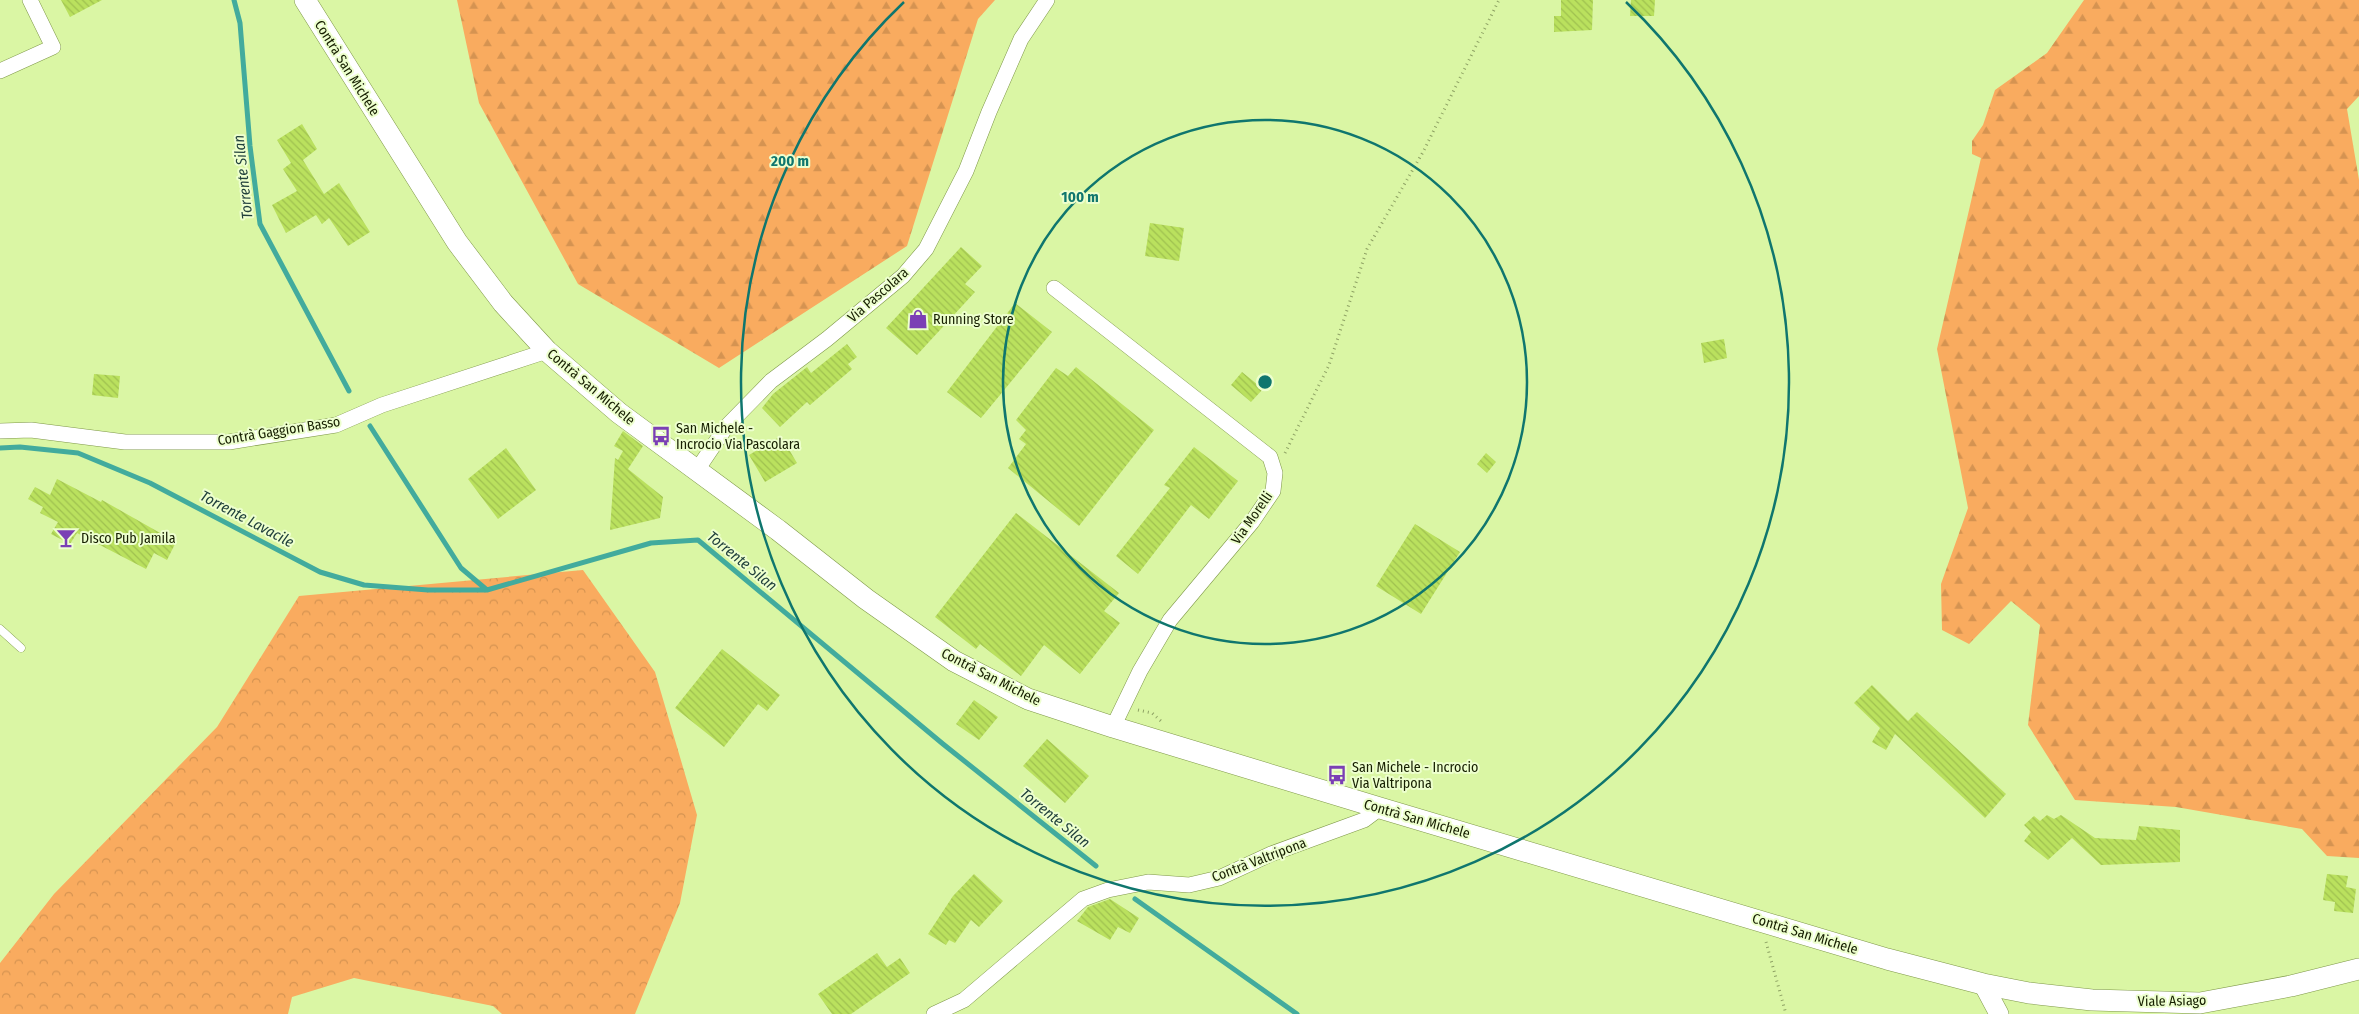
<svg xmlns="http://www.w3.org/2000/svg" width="2359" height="1014" font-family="'Fira Sans Condensed',sans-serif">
<defs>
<pattern id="forest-firs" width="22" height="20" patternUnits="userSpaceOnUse" patternTransform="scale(1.25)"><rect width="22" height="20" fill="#f9ab5f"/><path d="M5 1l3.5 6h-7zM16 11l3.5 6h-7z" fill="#d59351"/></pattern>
<pattern id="park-crowns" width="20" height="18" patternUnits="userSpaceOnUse" patternTransform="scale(1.25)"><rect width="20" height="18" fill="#f9ab5f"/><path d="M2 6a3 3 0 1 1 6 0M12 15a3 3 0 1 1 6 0" fill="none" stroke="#d59351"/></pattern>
<pattern id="building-back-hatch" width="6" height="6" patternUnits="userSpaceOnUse" patternTransform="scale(1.25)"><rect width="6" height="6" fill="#bae15e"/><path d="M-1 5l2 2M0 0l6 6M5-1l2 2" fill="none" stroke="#9fc150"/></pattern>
</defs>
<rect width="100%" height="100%" fill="#daf6a4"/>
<path fill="url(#forest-firs)" d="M457,0H995L978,19L907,246L719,368L578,284L479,103Z
M2084,0H2359V96L2347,109L2359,180V858L2327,856L2302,829L2176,807L2075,800L2028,725L2040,625L2011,601L1969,644L1942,630L1941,584L1968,508L1937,349L1981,158L1972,154V141L1983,125L1995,90L2047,53Z"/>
<path fill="url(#park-crowns)" d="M583,570L655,672L697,815L680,903L635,1014H502L493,1006L354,978L292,997L288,1014H0V963L54,894L217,727L299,596Z"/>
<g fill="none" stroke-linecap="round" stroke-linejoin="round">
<path stroke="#42ab9d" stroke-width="5" d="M234,0L240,23L250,146L260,224L349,391
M370,426L461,568L487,590L651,543L698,540L943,744L1096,866
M0,448L20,447L78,453L150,483L320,572L364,585L428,590H487
M1135,899L1297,1014"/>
</g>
<path fill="url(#building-back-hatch)" d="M61,0H102L70,17Z
M1561,0H1593L1592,30L1554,32V16H1561Z
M1631,0H1655L1654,16H1630Z
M302,124L317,149L303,160L324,194L339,183L370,232L348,246L329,218L322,224L316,215L286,233L272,205L297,191L283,169L291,163L277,140Z
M1150,223L1184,228L1179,261L1145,256Z
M961,247L982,266L965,284L975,292L917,355L886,328Z
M1015,303L1052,332L981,418L947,392Z
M1724,339L1727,358L1704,363L1701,343Z
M847,344L857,357L848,364L852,369L810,405L807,402L780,427L762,408L773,394L807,367L811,373Z
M1076,367L1154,430L1079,526L1008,468L1026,444L1019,439L1026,430L1016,420L1056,368L1068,376Z
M1242,372L1263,389L1251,402L1231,385Z
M94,374L120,376L118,398L92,395Z
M623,431L643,446L628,469L663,497L660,518L610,530L615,458L618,460L623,451L614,446Z
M781,436L797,463L765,482L749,455Z
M1194,447L1238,481L1209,519L1191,505L1138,574L1116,556L1170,488L1164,485Z
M506,448L536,490L498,519L468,479Z
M1486,453L1496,462L1487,473L1477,464Z
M57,479L101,502L102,500L176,542L167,560L154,553L146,569L77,533L70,544L51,534L58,522L40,513L43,507L28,499L35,487L50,495Z
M1016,513L1119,593L1104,611L1120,623L1080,674L1044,645L1021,676L980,644L976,649L935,617Z
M1415,524L1460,552L1421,614L1376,586Z
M722,649L780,695L767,711L758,704L724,747L675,708Z
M1872,685L1908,721L1917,712L2006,794L1985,818L1895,734L1886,750L1872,742L1880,728L1854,703Z
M974,700L998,717L979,740L956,724Z
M1047,739L1089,776L1065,803L1023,766Z
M2047,815L2054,819L2061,815L2095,838L2136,840L2139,826L2180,830V862L2101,865L2072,838L2048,860L2024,841L2031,832L2024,825L2034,816L2040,821Z
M974,874L1003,901L979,927L971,920L955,943L949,940L946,945L928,934L953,896Z
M2327,874L2348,876L2346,887L2356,889L2353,913L2334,911L2335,902L2323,900Z
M1110,899L1139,918L1130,933L1118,927L1110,940L1077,921L1088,907Z
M877,953L887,967L900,958L910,973L851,1014H832L818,994Z"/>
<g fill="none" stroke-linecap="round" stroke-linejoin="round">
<defs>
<path id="service" d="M0,629L21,648"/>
<path id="minor" d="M0,71L53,47L30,0
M1054,288L1270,457L1275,473L1273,491L1252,522L1170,620L1140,671L1113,727
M0,431L31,430L125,442H229L336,425L382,405L547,351
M697,470L726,427L771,381L827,339L903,276L926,249L966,171L989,112L1021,39L1047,0
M934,1014L964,1000L1083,899L1108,890L1148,882L1189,885L1219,878L1271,854L1364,820L1380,808"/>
<path id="tertiary" d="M1983,984L1999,1014"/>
<path id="secondary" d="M305,0L457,242L503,303L547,351L619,413L778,530L866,599L954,661L1028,699L1113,727L1380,808L1887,959L1983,984L2029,993L2092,1000L2200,1003L2291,986L2359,969"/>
</defs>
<use href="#service" stroke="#7f9849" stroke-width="9"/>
<use href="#minor" stroke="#7f9849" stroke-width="16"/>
<use href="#tertiary" stroke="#7f9849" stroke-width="20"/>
<use href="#secondary" stroke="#7f9849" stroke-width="22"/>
<path stroke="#8ea264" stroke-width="3" stroke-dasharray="1 4" stroke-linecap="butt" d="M1285,453L1329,365L1367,249L1423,152L1499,0
M1138,710L1152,713L1161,721
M1766,942L1786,1014"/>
<use href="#service" stroke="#fff" stroke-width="8"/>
<use href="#minor" stroke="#fff" stroke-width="15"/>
<use href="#tertiary" stroke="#fff" stroke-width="19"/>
<use href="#secondary" stroke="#fff" stroke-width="21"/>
</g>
<g fill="none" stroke="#0f766e" stroke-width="2.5">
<circle cx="1265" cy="382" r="262"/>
<path d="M1626 2A524 524 0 1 1 904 2"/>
</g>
<defs>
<symbol id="shop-bare" viewBox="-9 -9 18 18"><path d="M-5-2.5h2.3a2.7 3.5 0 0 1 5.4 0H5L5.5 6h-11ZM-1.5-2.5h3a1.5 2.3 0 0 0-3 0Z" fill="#7b3fb5" stroke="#edffce" stroke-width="2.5" paint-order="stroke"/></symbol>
<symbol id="bus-bare" viewBox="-9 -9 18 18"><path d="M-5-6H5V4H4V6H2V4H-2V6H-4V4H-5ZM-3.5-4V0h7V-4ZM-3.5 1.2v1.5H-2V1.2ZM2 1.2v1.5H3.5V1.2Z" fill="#7b3fb5" stroke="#edffce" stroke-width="2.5" paint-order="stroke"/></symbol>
<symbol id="bar-bare" viewBox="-9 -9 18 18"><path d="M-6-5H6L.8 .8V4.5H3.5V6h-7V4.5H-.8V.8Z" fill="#7b3fb5" stroke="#edffce" stroke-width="2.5" paint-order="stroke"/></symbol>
</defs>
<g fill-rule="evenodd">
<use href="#shop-bare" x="904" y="305" width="28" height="28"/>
<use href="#bus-bare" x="647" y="422" width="28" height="28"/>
<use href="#bar-bare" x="52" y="524" width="28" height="28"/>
<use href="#bus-bare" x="1323" y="761" width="28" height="28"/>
</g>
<g text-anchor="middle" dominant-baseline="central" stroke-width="4" stroke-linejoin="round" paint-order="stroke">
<g font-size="14" fill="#161f00" stroke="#edffce">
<text transform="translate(347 68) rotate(58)">Contrà San Michele</text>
<text transform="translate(878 295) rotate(-41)">Via Pascolara</text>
<text transform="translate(591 387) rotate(40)">Contrà San Michele</text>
<text transform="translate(279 431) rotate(-9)">Contrà Gaggion Basso</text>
<text transform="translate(1252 518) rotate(-55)">Via Morelli</text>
<text transform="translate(991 677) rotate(27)">Contrà San Michele</text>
<text transform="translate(1417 819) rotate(16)">Contrà San Michele</text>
<text transform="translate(1259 860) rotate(-21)">Contrà Valtripona</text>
<text transform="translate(1805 934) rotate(17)">Contrà San Michele</text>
<text transform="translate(2172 1001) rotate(-1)">Viale Asiago</text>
</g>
<g font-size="14" fill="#161f00" stroke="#edffce" text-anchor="start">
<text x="933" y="319">Running Store</text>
<text x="676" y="428">San Michele -<tspan x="676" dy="16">Incrocio Via Pascolara</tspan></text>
<text x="81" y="538">Disco Pub Jamila</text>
<text x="1352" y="767">San Michele - Incrocio<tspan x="1352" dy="16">Via Valtripona</tspan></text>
</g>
<g font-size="15" font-style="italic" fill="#21413c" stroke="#edffce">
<text transform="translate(243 177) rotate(-96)">Torrente Silan</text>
<text transform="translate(247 519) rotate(28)">Torrente Lavacile</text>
<text transform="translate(742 561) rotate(39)">Torrente Silan</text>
<text transform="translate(1055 818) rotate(39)">Torrente Silan</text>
</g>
</g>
<circle cx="1265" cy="382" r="8" fill="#0f766e" stroke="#edffce" stroke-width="2.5"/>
<g font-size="15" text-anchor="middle" font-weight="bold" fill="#0f766e" stroke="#edffce" stroke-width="4" stroke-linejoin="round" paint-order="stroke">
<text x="790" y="166">200 m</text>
<text x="1080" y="202">100 m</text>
</g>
</svg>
